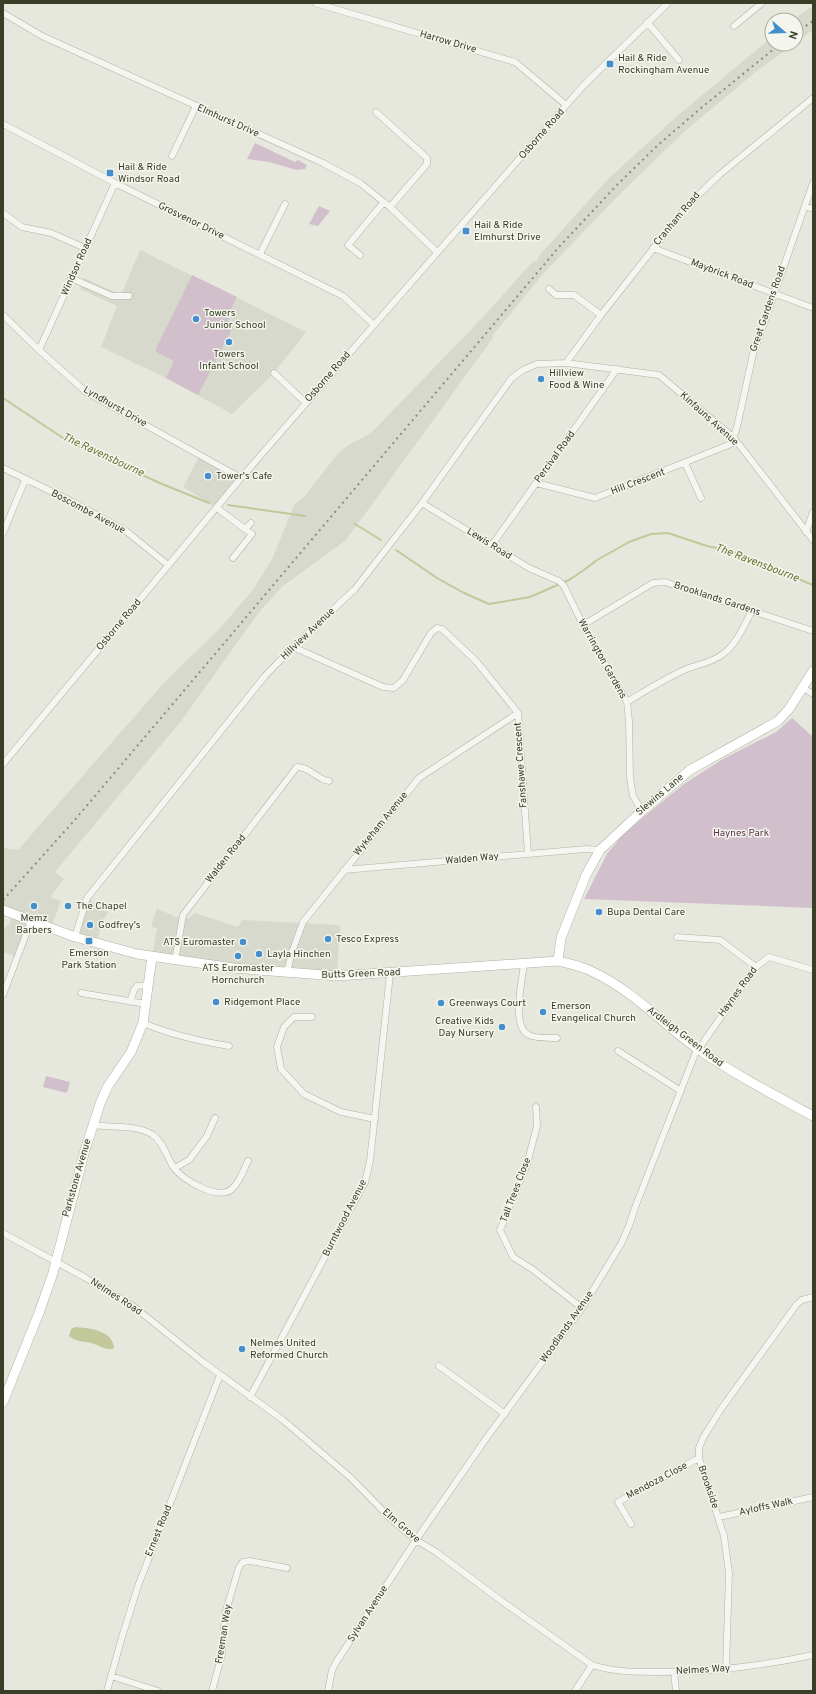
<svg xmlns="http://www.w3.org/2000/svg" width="816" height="1694" font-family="Overpass,sans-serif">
<rect width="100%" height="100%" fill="#e6e8de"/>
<path fill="#d6d9cc" d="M813,6V30L796,42V20H793Z
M772,37V44H794L757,71L685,131L618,196L542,275L493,335V338L346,540L283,586L260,611L182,720L55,872L64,879L50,897L61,901L51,928L31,921L17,957L3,952V929L9,924L15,910L3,906V848L18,850L162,685L221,627L253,590L273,557L294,505L304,497L339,452L350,444L371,433L486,314L534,260L536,262L537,260L539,258L538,257L608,179L675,118Z
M140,250L306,332L274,373L232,414L166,378L101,347L117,306L80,289L84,278L121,295Z
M200,455L241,478L217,508L183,487Z
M87,898L108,912L104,919L96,943L75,937Z
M157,908L175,917L189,918L195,913L238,927L242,920L340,925L337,976L152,957L157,928L151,927Z"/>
<path fill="#d1bfcb" d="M255,143L295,162L298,160L307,165L305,169L297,170L269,162L247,159Z
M319,206L330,211L318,226L309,224Z
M192,275L237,297L228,315L231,331L198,395L166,378L174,361L155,351Z
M792,718L813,737V908L584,899L607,854L621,837L646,815L684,784L723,759L776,732Z
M46,1076L70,1082L67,1093L43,1087Z"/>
<path fill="#c2c899" d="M75,1327C89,1328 112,1330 114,1347L113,1349C104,1350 99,1345 91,1343C83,1341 76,1342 69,1336L71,1329Z"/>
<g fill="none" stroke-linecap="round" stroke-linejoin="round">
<path stroke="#c2c899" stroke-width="2" d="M3,398L69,442L162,484L209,503
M228,505L305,516
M355,524L381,540
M396,550L437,578L464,593L489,604L530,597L569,580L584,570L597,560L629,542L651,534L668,533L707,546L731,551L813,585"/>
<defs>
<path id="street" d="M315,3L515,62L566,105
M3,13L42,36L323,163L360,183L390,207L437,252
M647,22L679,60
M734,26L762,3
M376,112L427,158V164L390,207
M3,124L115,183L343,296L374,325
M172,156L196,106
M805,206L813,209
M3,213L22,227L51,233L85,248
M653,248L813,308
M260,254L285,204
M360,255L348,245L384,202
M71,278L112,296H129
M549,289L556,295H574L601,315
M3,315L39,350L86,392L241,478
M39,350L115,183
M566,363L601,315L687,206L719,175L813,98
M274,373L306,403
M685,463L701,498
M3,468L73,502L126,531L168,565
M536,483L595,498L731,444L737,427L753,354L813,183
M422,503L529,568L559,581L564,586L583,625L627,702L629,721L630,778L633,796L642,811
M217,508L245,529
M806,532L813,512
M3,533L25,480
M492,545L617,369
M233,558L252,534L245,529L251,523
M583,625L653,583L665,582L813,631
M293,647L383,687L394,688L403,680L431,633L437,628L442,629L476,661L518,713L528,854
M803,688L813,694
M627,702C647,690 667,677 689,668C701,664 713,662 723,654C737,644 744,625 752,611
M3,764L241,478L374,325L583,86L668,3
M344,870L586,849L600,850
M75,937L87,898L265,676L293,647L355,589L422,503L511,379L523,370L537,364L566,363L659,375L734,438L813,540
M677,937L720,940L756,967
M175,961L183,915L297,767C309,766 317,780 329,781
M524,964C522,981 511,1027 529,1035C536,1039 549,1037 557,1038
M287,972L292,952L303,922L419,778L518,713
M81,993L146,1004
M3,995L31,921
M130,1002L134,990L137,986L148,985
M312,1017H294L284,1027L277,1047L281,1069L304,1094L341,1112L375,1119
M143,1023C172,1035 198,1041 229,1046
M618,1051L681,1091
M536,1107L537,1126L527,1164L500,1230L513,1257L532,1269L582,1308
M93,1125C112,1128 136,1124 153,1135C164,1143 167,1158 174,1168C184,1181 220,1202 233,1188C240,1181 244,1169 248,1161
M175,1168L189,1160L207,1136L215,1118
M3,1233L84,1277L133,1306L203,1362L283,1420L351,1478L391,1519L416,1540L436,1552L503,1602L592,1665C614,1672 635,1672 658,1672C711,1672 762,1666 813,1655
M439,1366L505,1414
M250,1397L365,1182L370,1161L390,974
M719,1517L813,1497
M631,1524L618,1502L699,1458
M726,1669L729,1573L724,1536L699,1458V1448L703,1438L721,1409L797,1304L802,1300L813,1297
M674,1672L676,1691
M111,1676L158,1691
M107,1691L122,1637L138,1586L220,1375
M212,1691L222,1654L225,1614L239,1567L243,1562L250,1561L287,1568
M328,1691L332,1670L337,1661L416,1540L485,1440L582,1308L621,1244L629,1226L636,1205L695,1054L756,967L769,957L813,970
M575,1691L592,1665"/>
<path id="secondary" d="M3,910L75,937L137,954L233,968L337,976L558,961C570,964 582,966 593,972C632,990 663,1024 698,1049C734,1074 774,1095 813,1116
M558,961L561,938L586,875L600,850L642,811L690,770L778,721L789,709L813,671
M3,1402L39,1313L53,1273L85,1150L101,1101L108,1086L131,1052L143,1023L152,957"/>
</defs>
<use href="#street" stroke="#afb2a3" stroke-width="7"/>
<use href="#secondary" stroke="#afb2a3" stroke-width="10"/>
<use href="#street" stroke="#f5f6f1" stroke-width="6"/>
<use href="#secondary" stroke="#fff" stroke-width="9"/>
<path stroke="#8b9178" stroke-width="2" stroke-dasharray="2 4" stroke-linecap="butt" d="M796,33L813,21
M3,900L73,822L559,247L617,185L658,145L701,108L780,44"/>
</g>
<g fill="#438fcd" stroke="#f4f5ed" stroke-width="1.5">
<rect x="606" y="60" width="8" height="8" rx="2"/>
<rect x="106" y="169" width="8" height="8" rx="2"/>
<rect x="462" y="227" width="8" height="8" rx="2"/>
<circle cx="196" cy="319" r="4"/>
<circle cx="229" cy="342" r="4"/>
<circle cx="541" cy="379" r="4"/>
<circle cx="208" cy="476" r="4"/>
<circle cx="34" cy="906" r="4"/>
<circle cx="68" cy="906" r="4"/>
<circle cx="599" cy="912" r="4"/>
<circle cx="90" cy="925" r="4"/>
<circle cx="328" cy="939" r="4"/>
<rect x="85" y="937" width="8" height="8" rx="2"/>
<circle cx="243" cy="942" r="4"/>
<circle cx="259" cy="954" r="4"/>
<circle cx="238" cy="956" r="4"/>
<circle cx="216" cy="1002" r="4"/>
<circle cx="441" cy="1003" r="4"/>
<circle cx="543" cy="1012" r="4"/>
<circle cx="502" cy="1027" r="4"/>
<circle cx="242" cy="1349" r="4"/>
</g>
<g text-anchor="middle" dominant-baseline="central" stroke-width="3" stroke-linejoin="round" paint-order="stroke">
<g font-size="10" fill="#393e27" stroke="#f4f5ed">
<text transform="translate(448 42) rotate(16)">Harrow Drive</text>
<text transform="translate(228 121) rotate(24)">Elmhurst Drive</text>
<text transform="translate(542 134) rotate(-49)">Osborne Road</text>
<text transform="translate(677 219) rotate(-50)">Cranham Road</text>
<text transform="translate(191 221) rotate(26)">Grosvenor Drive</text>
<text transform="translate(77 267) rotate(-66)">Windsor Road</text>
<text transform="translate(722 274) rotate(21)">Maybrick Road</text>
<text transform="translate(768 309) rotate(-71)">Great Gardens Road</text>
<text transform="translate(328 377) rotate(-49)">Osborne Road</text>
<text transform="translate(115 407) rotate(30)">Lyndhurst Drive</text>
<text transform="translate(709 419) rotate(42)">Kinfauns Avenue</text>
<text transform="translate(555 457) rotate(-54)">Percival Road</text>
<text transform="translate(638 482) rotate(-21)">Hill Crescent</text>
<text transform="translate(88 512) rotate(28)">Boscombe Avenue</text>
<text transform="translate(489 544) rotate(32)">Lewis Road</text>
<text transform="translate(717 599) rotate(18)">Brooklands Gardens</text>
<text transform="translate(119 625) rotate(-50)">Osborne Road</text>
<text transform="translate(308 634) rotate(-44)">Hillview Avenue</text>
<text transform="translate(602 659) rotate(61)">Warrington Gardens</text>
<text transform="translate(521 765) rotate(-94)">Fanshawe Crescent</text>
<text transform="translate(660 795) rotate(-40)">Slewins Lane</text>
<text transform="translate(381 824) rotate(-51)">Wykeham Avenue</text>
<text transform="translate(226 859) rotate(-52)">Walden Road</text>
<text transform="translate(472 859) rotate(-5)">Walden Way</text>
<text transform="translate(361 974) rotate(-2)">Butts Green Road</text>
<text transform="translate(738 992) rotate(-54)">Haynes Road</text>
<text transform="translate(685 1037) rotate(37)">Ardleigh Green Road</text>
<text transform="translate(77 1178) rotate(-74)">Parkstone Avenue</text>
<text transform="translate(516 1190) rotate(-69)">Tall Trees Close</text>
<text transform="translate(345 1218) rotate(-63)">Burntwood Avenue</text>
<text transform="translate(116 1297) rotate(33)">Nelmes Road</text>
<text transform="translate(567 1327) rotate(-55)">Woodlands Avenue</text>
<text transform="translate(657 1481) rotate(-28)">Mendoza Close</text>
<text transform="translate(708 1487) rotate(71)">Brookside</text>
<text transform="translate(766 1507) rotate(-12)">Ayloffs Walk</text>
<text transform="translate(401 1526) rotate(41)">Elm Grove</text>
<text transform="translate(159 1531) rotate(-68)">Ernest Road</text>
<text transform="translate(368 1614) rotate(-57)">Sylvan Avenue</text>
<text transform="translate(224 1634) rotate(-81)">Freeman Way</text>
<text transform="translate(703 1670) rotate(-3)">Nelmes Way</text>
</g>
<g font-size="10" fill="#393e27" stroke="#f4f5ed" text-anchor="start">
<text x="618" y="58">Hail &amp; Ride<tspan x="618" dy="12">Rockingham Avenue</tspan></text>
<text x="118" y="167">Hail &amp; Ride<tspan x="118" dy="12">Windsor Road</tspan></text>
<text x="474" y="225">Hail &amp; Ride<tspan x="474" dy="12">Elmhurst Drive</tspan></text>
<text x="204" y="313">Towers<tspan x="204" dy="12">Junior School</tspan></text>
<text x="229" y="354" text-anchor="middle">Towers<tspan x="229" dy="12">Infant School</tspan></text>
<text x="549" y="373">Hillview<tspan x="549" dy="12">Food &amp; Wine</tspan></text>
<text x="216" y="476">Tower's Cafe</text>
<text x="76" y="906">The Chapel</text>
<text x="607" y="912">Bupa Dental Care</text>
<text x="34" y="918" text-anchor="middle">Memz<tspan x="34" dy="12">Barbers</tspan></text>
<text x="98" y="925">Godfrey's</text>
<text x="336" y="939">Tesco Express</text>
<text x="235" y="942" text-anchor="end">ATS Euromaster</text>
<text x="89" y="953" text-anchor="middle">Emerson<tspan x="89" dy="12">Park Station</tspan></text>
<text x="267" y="954">Layla Hinchen</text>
<text x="238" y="968" text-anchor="middle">ATS Euromaster<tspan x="238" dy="12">Hornchurch</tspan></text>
<text x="224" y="1002">Ridgemont Place</text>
<text x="449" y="1003">Greenways Court</text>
<text x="551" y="1006">Emerson<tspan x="551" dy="12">Evangelical Church</tspan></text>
<text x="494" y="1021" text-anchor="end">Creative Kids<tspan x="494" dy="12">Day Nursery</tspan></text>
<text x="250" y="1343">Nelmes United<tspan x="250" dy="12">Reformed Church</tspan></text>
</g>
<g font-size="10" fill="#5a354b" stroke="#f4f5ed">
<text x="741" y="833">Haynes Park</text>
</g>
<g font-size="11" font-style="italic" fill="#687232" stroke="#f4f5ed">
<text transform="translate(103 455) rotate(25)">The Ravensbourne</text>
<text transform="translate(757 563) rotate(21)">The Ravensbourne</text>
</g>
</g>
<rect width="816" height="1694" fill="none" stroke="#393e27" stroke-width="8"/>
<g transform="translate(784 32) rotate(109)"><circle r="19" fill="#f4f5ed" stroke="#a9ac9e"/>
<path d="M0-3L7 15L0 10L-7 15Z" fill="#438fcd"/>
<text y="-6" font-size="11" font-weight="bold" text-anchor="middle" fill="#393e27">N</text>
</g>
</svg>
